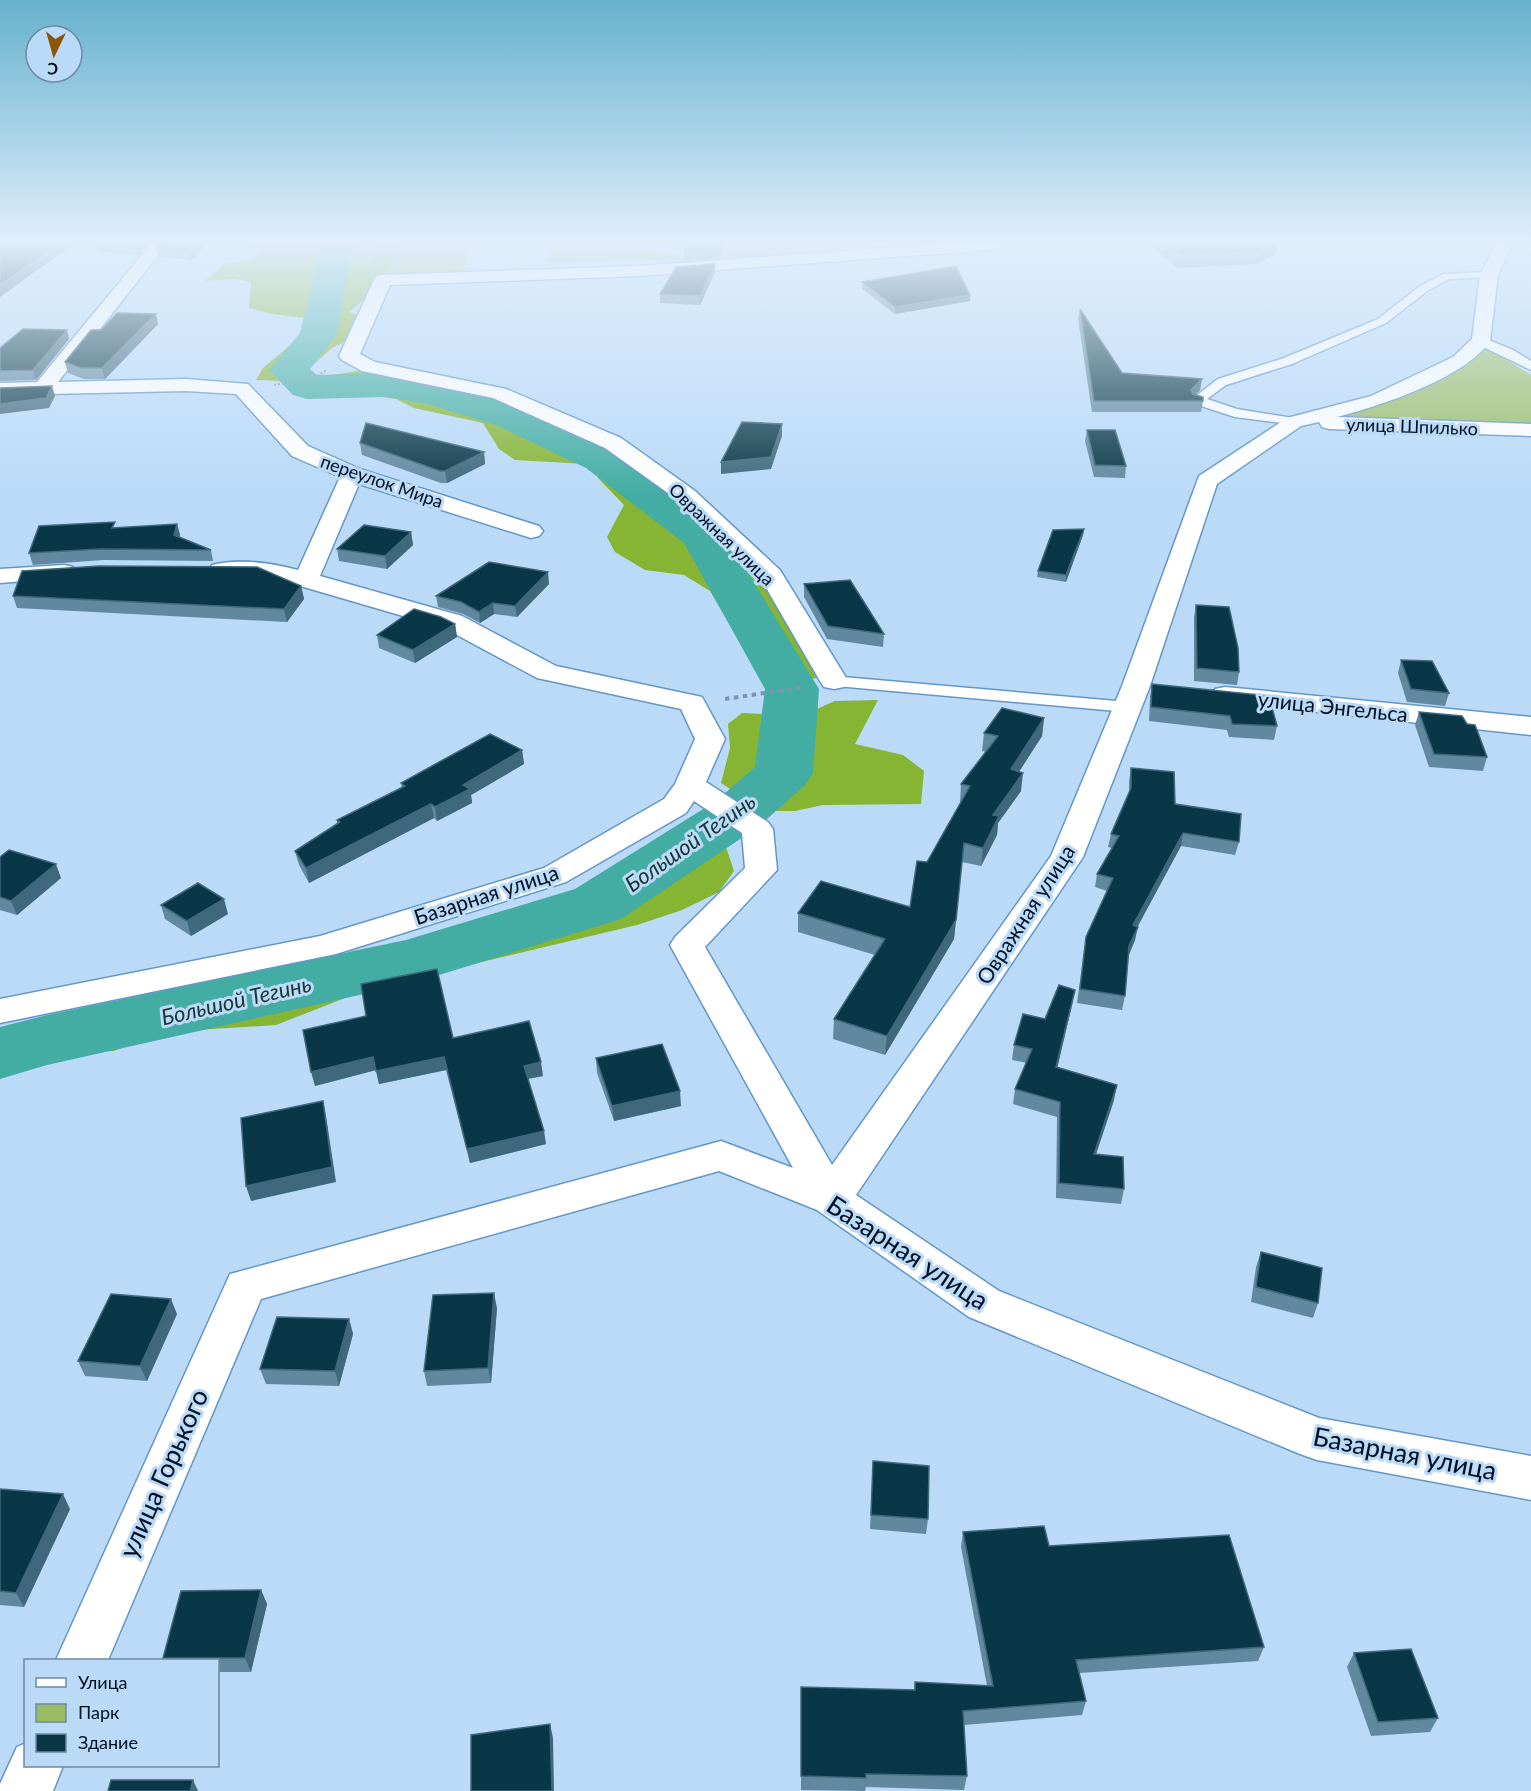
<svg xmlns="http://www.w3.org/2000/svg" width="1531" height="1791" font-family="Lato,sans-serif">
<rect width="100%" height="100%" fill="#badaf8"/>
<path fill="#98bd63" d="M347,244H378L371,266L343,263Z
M404,244H630V247L677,255H713L716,248H732L733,244H791L798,252L917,244L928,248L702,265L700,259L547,262L553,246L471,244L460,278L383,280Z
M1487,348L1531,375V426L1332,418C1386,404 1446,388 1487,348Z"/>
<path fill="#86b433" d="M231,244H347L343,263L371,266L378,244H404C387,272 376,292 349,312L366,318L358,336L332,348L306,371L285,381L256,380L263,368L300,337L304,318L272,314L249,308L251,282L235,279L205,281L225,263L253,260L259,249Z
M366,370L423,380L480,402L503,401L528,414L603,443V452L586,464L515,460L499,449L483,423L414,408L396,399L368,395L327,397L297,393L331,375Z
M596,469L635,472L650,478L692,510L768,581L808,653L817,678L795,680L783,659L747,654L710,591L684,575L645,570L615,552L607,537L624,505L598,478Z
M878,700L855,744L903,755L924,771L921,804L823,805L795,811H764L721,783L730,748L728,724L742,713L765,714L775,727L835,701Z
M723,838L734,871L719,892L682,910L637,925L368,989L276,1025L164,1032L114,1051H56L0,1063V1031L74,1012L281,972L363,949L425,940L501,918L600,884L652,851Z"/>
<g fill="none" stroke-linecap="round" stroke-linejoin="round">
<path fill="#43ada4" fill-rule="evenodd" d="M322,244H354L336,336L310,369L317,375L386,373L434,381L524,407L616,450L719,525L819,689L813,773L805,785L758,827L621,919L413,983L47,1065L0,1079V1027L47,1015L406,940L575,889L716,801L755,767L765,689L684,543L586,468L496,425L428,404L386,397L307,399L293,395L269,370L300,333Z"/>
<defs>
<path id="service" d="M1489,272L1494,275L1493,277L1449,279L1427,291L1386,323L1292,364L1226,385L1207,399L1237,409L1299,419L1301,422L1299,425L1235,417L1192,403L1191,400L1218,379L1284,358L1378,319L1419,287L1443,274Z
M1481,337L1513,350L1531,361V370L1477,344L1475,341Z
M831,676L1128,702L1134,703L1137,707L1134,711L1128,712L825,685L822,681L825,677Z"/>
<path id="minor" d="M151,244H167L58,382L186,379L248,384L308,446L360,469L539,526L543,531L539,536L531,538L359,484L320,576L462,616L556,666L702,697L725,739L706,782L768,822L773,829L777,870L705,947L832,1165L1051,856L1122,686L1199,476L1287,418L1371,396L1453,357L1472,339L1480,275L1496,244H1512L1498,275L1490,341C1465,378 1380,406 1337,417L1531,424V436L1329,429L1322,427L1319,422L1301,426L1217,484L1150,686L1083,857L856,1195L999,1291L1319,1418L1531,1456V1500L1317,1460L1300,1454L969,1317L817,1210L719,1171L261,1299L108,1660H56L230,1274L721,1141L793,1168L670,945L675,937L745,868L742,833L694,801L686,813L566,882L336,954L0,1023V999L320,936L544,868L664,799L675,784L695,739L681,709L537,678L444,628L273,578L212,575L209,570L212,565C239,558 272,563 298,570L340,477L292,456L236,394L186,391L0,395V383L37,382Z
M939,244H1008L1000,249L638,276L390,285L360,354L375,362L506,389L621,438L695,491L780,570L848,681L844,687L834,689L824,687L820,681L761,579L679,501L605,448L493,398L362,371L342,360L339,356L374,280L377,276L383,275L638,266Z
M64,565L73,567L76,572L73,577L0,583V569Z
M1225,687L1531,717V735L1215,701L1211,695L1215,689Z
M26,1743V1766H63L53,1791H0V1784L17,1747Z"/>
</defs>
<use href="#service" stroke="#6397c7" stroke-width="3"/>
<use href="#minor" stroke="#6397c7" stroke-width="3"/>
<path stroke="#7b95af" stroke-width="2" stroke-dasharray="2 2" stroke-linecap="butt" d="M274,385L317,376L327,370"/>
<path stroke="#7b95af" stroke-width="4" stroke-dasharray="4.5 4.5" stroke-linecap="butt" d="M725,699L804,687"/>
<use href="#service" fill="#fff" fill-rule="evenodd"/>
<use href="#minor" fill="#fff" fill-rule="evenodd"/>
</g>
<path fill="#6288a0" d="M93,244H148L139,255L100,252Z
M206,244L191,260L159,257L157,248Z
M1149,244H1278L1276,254L1256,264L1178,268Z
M715,264V272L700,305L660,303V294Z
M862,282L970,301L895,314L862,289Z
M1080,309L1122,373L1202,379L1200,390L1195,395L1203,401L1201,412H1092L1078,319Z
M156,314L158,324L105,379H84L68,373L65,362L101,330Z
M69,339L36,380L0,381V348Z
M1087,430L1126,466L1125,478L1094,477L1085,441Z
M360,443L484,452L485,464L447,483H441L362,455Z
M177,524L180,535L179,537L211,550L213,561L104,560L33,565L29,553L117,528Z
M1084,529L1083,535L1066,582L1037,577L1038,571Z
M411,532L413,545L387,569L339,561L337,549Z
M549,584L517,617L494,614L480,623L463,614L438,607L436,596Z
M804,584L884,634L883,647L827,639L804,597Z
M301,586L304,599L287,622L17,608L13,596Z
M1196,605L1239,672L1237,685L1194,681V617Z
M455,624L457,637L415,663L379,648L377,635Z
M1401,660L1449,693L1445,706L1407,702L1398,673Z
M1152,684L1277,726L1274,740L1229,737L1227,730L1149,721L1150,698Z
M1419,712L1487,757L1483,771L1429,767L1415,725Z
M1044,718L1042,736L1019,772L1021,791L998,823L997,835L981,866L962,862L954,939L885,1055L833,1039L834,1019L875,955L798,932V913L910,907L961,802H960L961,784L986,752L982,751L984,733Z
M522,750L524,764L471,795L472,803L437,821L434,818L309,883L299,865L295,851L337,824V820L402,788L401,783Z
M1131,768L1175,804L1239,842L1235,855L1181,846L1137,926L1135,940L1129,955L1125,996L1122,1010L1077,1003L1086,937L1107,891L1095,887L1097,874L1112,848L1108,847L1111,834L1129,792V781Z
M0,857L61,878L17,915L0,910Z
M161,905L228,914L191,936L165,919Z
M1075,990L1072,1005L1057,1068L1114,1100L1096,1154L1124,1189L1121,1204L1056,1198L1057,1117L1013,1104L1015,1089L1027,1063L1012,1060L1014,1045L1045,1019Z
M453,1038L543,1076L528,1079L546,1144L470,1163L446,1070L379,1084L376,1070L315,1086Z
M596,1058L681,1106L614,1121L597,1073Z
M1261,1252L1318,1303L1313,1318L1251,1302L1256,1267Z
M497,1308L491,1383L427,1386L424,1371Z
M177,1314L147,1381L85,1376L78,1361Z
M349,1319L353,1334L339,1386L266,1384L260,1369Z
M873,1461L928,1519L926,1534L870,1529Z
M0,1489L70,1509L24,1607L0,1605Z
M963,1532L1049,1546L1264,1647L1258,1661L1079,1673L1086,1701L1082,1715L964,1725L967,1776L964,1790L866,1787L865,1791L801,1790V1701L914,1690L915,1682L987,1686L961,1547Z
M261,1590L267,1604L251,1672H218V1660H164L163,1658Z
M1354,1653L1438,1718L1430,1732L1371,1736L1347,1667Z"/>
<path fill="#3f687c" d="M59,244H74L0,297V285Z
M139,244H148L139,255L136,246Z
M196,244H206L191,260L189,251Z
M721,244H723L719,258L685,260L684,252Z
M1273,244H1278L1276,254L1256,264L1258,251Z
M715,264V272L700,305V296Z
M970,295V301L895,314V307Z
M156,314L158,324L105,379L102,368Z
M67,330L69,339L36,380L33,370Z
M1202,379L1200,390L1189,401L1191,390Z
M52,386L55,396L49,408L0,414V404Z
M782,424V436L771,469L721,474V462Z
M484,452L485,464L447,483L445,471Z
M177,524L180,535L177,546L174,535Z
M1084,529L1083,535L1066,582V575Z
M411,532L413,545L387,569L385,556Z
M548,572L549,584L517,617L515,606Z
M301,586L304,599L287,622L284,609Z
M493,603L494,614L480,623L479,612Z
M455,624L457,637L415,663L413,650Z
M1044,718L1042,736L1009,787L1011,769Z
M522,750L524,764L471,795L472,803L437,821L435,807L463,785Z
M1023,773L1021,791L998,823L997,835L981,866L983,848L993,815Z
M431,804L434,818L309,883L306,868Z
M1183,833L1181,846L1131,939L1133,925Z
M964,843L954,939L885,1055L887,1036Z
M56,864L61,878L17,915L11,901Z
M224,899L228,914L191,936L187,921Z
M1138,927L1135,940L1127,959L1129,946Z
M1075,990L1072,1005L1054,1082L1056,1067Z
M373,1057L376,1070L315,1086L311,1072Z
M444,1057L446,1070L379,1084L376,1071Z
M541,1062L543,1076L526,1079L524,1066Z
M1117,1085L1114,1100L1091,1169L1094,1154Z
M680,1091L681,1106L614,1121L612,1106Z
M323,1101L326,1116L336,1182L251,1201L246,1186Z
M544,1131L546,1144L470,1163L467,1149Z
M494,1293L497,1308L491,1383L488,1368Z
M171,1299L177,1314L147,1381L140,1366Z
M349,1319L353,1334L339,1386L335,1371Z
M63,1494L70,1509L24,1607L16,1593Z
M261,1590L267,1604L251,1672L245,1658Z
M550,1724L553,1738L554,1791H552Z
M193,1780L198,1791H190Z"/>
<path fill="#0a3747" stroke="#3f687c" stroke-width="1.5" d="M0,244H59L0,285Z
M105,244H139L136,246Z
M161,244H196L189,251L157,248Z
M689,244H721L719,249L684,252Z
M1167,244H1273L1258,251L1180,255Z
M715,264L700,296L660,294L676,267Z
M956,266L970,295L895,307L862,282Z
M1080,309L1122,373L1202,379L1191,390L1193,394L1203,397V401H1094Z
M117,313L156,314L102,368H81L65,362L91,330H101Z
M23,329L67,330L33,370L0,371V348Z
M52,386L46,398L0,404V388Z
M742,422L782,424L771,457L721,462Z
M366,423L484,452L445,471H440L360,443Z
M1087,430H1115L1126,466L1095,465Z
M115,522L112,528L177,524L174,535L211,550L101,549L29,553L39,526Z
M364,525L411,532L385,556L337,549Z
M1084,529L1066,575L1038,571L1053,530Z
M489,562L548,572L515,606L493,603L479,612L461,602L436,596Z
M100,566L257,567L301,586L284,609L13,596L22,571Z
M850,580L884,634L828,626L804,584Z
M1196,605L1229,607L1238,648L1239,672L1197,668Z
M414,609L441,617L455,624L413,650L377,635Z
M1401,660L1432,661L1449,693L1411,689Z
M1152,684L1269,696L1277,726L1232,724L1230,716L1151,707Z
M1002,708L1044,718L1011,769L1023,773L993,815L999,816L983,848L964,843L956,920L887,1036L834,1019L885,939L798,913L821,881L910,907L917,861L927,862L970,786L961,784L998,736L984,733Z
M1419,712L1462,716L1467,724L1475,725L1487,757L1434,754Z
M490,734L522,750L463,785L470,789L435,807L431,804L306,868L295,851L340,822L337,820L405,786L401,783Z
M1131,768L1174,772L1175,804L1241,814L1239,842L1183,833L1133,925L1138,927L1129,946L1125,996L1080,989L1086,937L1113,878L1097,874L1119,836L1111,834L1131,788Z
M9,850L56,864L11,901L0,897V857Z
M198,883L224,899L187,921L161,905Z
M437,969L453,1038L529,1021L541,1062L524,1066L544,1131L467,1149L444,1057L376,1071L373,1057L311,1072L303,1030L366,1016L361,984Z
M1059,985L1075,990L1056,1067L1117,1085L1094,1154L1123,1157L1124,1189L1059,1183L1060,1102L1015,1089L1032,1049L1014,1045L1023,1014L1045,1019Z
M662,1044L680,1091L612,1106L596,1058Z
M323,1101L332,1167L246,1186L241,1118Z
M1261,1252L1322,1268L1318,1303L1256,1287Z
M494,1293L488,1368L424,1371L433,1295Z
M111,1294L171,1299L140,1366L78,1361Z
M277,1317L349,1319L335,1371L260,1369Z
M873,1461L929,1466L928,1519L871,1515Z
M0,1489L63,1494L16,1593L0,1591Z
M1044,1526L1049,1546L1229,1535L1264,1647L1076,1660L1086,1701L963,1711L967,1776L866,1774V1778L801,1776V1687L915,1690V1682L993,1686L963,1532Z
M261,1590L245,1658H163L181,1591Z
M1411,1649L1438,1718L1378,1722L1354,1653Z
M550,1724L552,1791H471V1735Z
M111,1780H193L190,1791H108Z"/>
<linearGradient id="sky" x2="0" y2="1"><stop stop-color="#66b1cd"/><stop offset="0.49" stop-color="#e0eefc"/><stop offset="1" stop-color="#e0eefc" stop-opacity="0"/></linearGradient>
<rect width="1531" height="494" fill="url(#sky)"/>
<g text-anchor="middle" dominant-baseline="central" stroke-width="6" stroke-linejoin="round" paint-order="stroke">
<g font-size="18" fill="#000f21" stroke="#badaf8">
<text transform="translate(1412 426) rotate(2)">улица Шпилько</text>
<text transform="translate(382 481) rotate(19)">переулок Мира</text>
<text transform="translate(722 534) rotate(44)">Овражная улица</text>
</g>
<g font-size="21" fill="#000f21" stroke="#badaf8">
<text transform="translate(1333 706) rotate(6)">улица Энгельса</text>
<text transform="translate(486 894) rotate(-18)">Базарная улица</text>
<text transform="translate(1025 914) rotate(-57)">Овражная улица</text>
</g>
<g font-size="22" font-style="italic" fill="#173734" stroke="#badaf8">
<text transform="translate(690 842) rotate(-35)">Большой Тегинь</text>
<text transform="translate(236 1000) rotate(-13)">Большой Тегинь</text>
</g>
<g font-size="26" fill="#000f21" stroke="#badaf8">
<text transform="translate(908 1252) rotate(33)">Базарная улица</text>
<text transform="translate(1405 1453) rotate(11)">Базарная улица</text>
<text transform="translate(163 1473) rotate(-66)">улица Горького</text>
</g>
</g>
<rect x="24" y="1659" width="195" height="108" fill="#badaf8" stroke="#7089a2" stroke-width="1.5"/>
<rect x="36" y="1678" width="30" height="9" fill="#ffffff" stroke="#7089a2" stroke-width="1.5"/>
<text x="78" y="1689" font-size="18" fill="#000f21">Улица</text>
<rect x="36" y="1704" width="30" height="18" fill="#98bd63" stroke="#7089a2" stroke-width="1.5"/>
<text x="78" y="1719" font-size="18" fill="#000f21">Парк</text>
<rect x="36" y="1734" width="30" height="18" fill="#0a3747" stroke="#7089a2" stroke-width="1.5"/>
<text x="78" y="1749" font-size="18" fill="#000f21">Здание</text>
<g transform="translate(54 54) rotate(185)"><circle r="28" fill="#badaf8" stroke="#7089a2" stroke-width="1.5"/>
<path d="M0-4.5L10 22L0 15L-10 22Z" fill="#8b5506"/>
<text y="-9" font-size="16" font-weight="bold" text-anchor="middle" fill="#000f21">С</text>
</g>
</svg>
